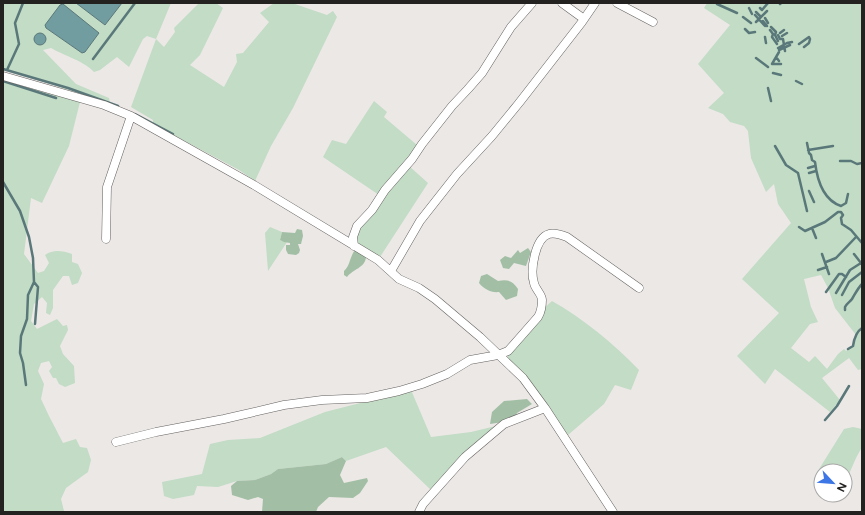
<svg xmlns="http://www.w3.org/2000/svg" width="865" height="515" font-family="Figtree,sans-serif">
<rect width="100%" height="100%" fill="#ece8e6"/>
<path fill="#c2dcc5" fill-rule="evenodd" d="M3,3H76L105,25L122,3H171L156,39L164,47L175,32L174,28L199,3H216L223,8L200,55L190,65L224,87L237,62L236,54L243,53L269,22L260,13L274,3H292L327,15L333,11L337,17L293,108L271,146L255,181L239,170L153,124V120L131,107L156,39L147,36L143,39L129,67L117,57L100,70L94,72C86,62 63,55 51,48L43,50L76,84L109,98L110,103L3,69ZM46,28L99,33L85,52L82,53Z
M707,3H862V369L858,370L849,358L822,378L840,400L830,412L775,369L765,384L737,356L779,313L742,279L791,223L778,204L774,184L766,192L751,158L748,131L744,126L730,122L723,114L708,108L724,93L698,64L730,25L704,8ZM821,275L828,288L835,308L856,335L853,346L846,351L844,349L838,354L827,369L815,356L809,362L791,348L810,324L818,322L811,307L804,279Z
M3,78L80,102L69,146L42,203L31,198L24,254L38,273L44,271L49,263L45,255C54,249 62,251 72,254V262L78,264L82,273L78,283L72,285L69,276H63L53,290V308L50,315L46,313L47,303L42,297L34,304L31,321L37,329L57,319L63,326L67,325L68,330L60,346L63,354L74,366L75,383L65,387L59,384L56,378H53L49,371L52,367L49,361L41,363L38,371L44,384L41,399L49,416L63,443L76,439L80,447L87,448L91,460L88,472L66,488L61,499L64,511L62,512H3Z
M374,101L387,112L384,117L417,145L411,158L379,195L323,157L332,140L346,144Z
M409,166L428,183L380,257L356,244L355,239L360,227Z
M270,227L282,232L280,240L287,242L268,271L265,233Z
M552,301C584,319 614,344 639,370L631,390L615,385L604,404L568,435L543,401L508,358V353L542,310Z
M411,390L431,437L471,432L500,425L431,490L386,447L346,461L342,457L326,464L278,469L271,474L255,480L237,481L218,487L197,486L194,495L173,499L164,496L162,482L202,474L210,444L228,440L260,438L325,412Z
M853,427L862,429V447L856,458L845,483V471H821V478L816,474L844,429Z"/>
<path fill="#a2bfa5" d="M297,229L302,230L303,236L301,244H298L300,250L299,253L296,255L288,254L286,250V245H290V243L284,242L280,240L282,232L295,233Z
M528,248L531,252L526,266L514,263L509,269L503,268L500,260L505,256L511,258L518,250L520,253Z
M355,250L366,257C365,268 353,269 347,277L344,275V271C350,266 350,256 355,250Z
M487,274L498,281C508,279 513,281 518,289L517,296L506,300L499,292C491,293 484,289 479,283L481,276Z
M527,399L532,404L517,413L515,417L503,422L490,424L492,412L504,401Z
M342,457L346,461L340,475L344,483L367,478L368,481L360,493L353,498L329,497L318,507L316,512H262L263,499L258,497L248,500L232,495L231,486L237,481L255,480L271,474L278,469L326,464Z"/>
<path fill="#719da0" stroke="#5a787a" d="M76,3H122L105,25Z
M63,4L99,33L85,52L82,53L46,28L45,25L60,5Z
M34 39a6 6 0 1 1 12 0a6 6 0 1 1-12 0Z"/>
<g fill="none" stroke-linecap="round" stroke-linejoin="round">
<path stroke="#5a787a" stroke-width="2.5" d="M717,4L737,13
M780,4L781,3
M749,8L752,14
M760,8L762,10L768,3
M756,12L761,17
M755,15L765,26
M743,17L751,23
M765,18L768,23
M763,21L767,26
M756,22L767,11
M771,27L776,32L775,35L778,41
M745,29L749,33L755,32
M770,30L773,34L772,37L777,44
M780,33L784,30
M778,35L780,39H783L785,51
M782,36L787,33
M765,37L766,43
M799,44L809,37L810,39L809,43L804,47
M778,48L787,43L792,42
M779,50L790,45
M779,52L772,64H781
M776,57L779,61
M756,58L768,67
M93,59L135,3
M3,69L68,88L118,106
M7,70L19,44L15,23L23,3
M773,73L781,75
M3,81L56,98
M796,81L802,84
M768,88L771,101
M135,114L173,134
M807,143L809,153L811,155L812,160L815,162C817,179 823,200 841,206L846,203L848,194
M775,146L786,165L798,173L807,211
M808,150L833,146
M840,161H851L857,164L862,163
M808,168L815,166
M809,173L816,171
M3,182L20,211L29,237L33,258L34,282L28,295L27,319L21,336L20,353L23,363L26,385
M809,191L814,202
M799,227L805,231L825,222L838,212H841L843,215L841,218L842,224L851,230L862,243
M812,228L816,238
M822,254L829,274
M854,254L861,263
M826,262L836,258L856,237
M818,270L827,267
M34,282L38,287L35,324
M826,292L839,274H842L846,277
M836,293L850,270L861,263L862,264
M842,295L849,282L862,272
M845,310V307C847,303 850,302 852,299C855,294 858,288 862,284
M848,349L853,346C854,339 856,332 862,328
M825,420L837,406L849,386"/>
<defs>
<path id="minor" d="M562,3L584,19
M617,3L653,22
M3,76L104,105L131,116L254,185L378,260L399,279L419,288L435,299L480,337L523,378L545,408L613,512
M106,239L107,187L131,116
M354,246L353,237L357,226L372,210L385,190L412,159L422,144L452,106L468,89L482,73L511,27L532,3
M391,271L420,221L457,174L492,136L519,103L582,22L595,3
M116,442L156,432L224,419L284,405L322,400L367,398L399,391L422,384L447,374L470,360L498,355L508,351L538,317C541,312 542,306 542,300C542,294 535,289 534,283C530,270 535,238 549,234C555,232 562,235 567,237L639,288
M419,512L423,504L465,457L504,424L545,408"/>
</defs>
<use href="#minor" stroke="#656160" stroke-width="9"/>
<use href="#minor" stroke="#fff" stroke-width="8"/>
</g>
<rect width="865" height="515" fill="none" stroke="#232221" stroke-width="8"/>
<g transform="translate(833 483) rotate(116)"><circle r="19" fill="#ffffff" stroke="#a7a7a6"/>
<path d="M0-3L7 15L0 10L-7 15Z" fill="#3d77e6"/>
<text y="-6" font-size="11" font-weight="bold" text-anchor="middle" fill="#232221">N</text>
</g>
</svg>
